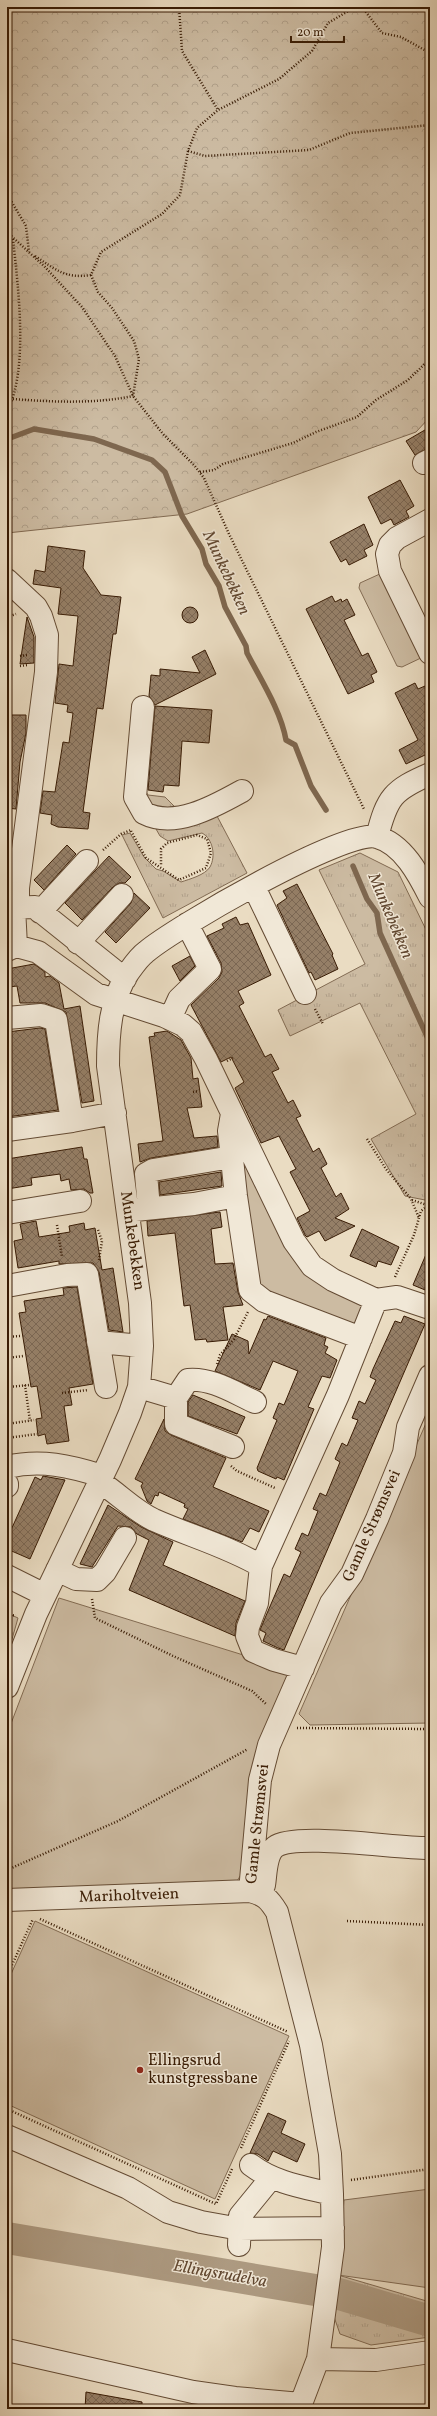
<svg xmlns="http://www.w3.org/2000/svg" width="437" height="2416" font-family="Vollkorn,serif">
<defs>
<pattern id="grass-tufts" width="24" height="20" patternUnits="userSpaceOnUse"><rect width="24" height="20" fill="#ccbba2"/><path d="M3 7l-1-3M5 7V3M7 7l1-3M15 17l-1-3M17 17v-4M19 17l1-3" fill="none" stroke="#b0a08a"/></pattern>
<pattern id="forest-crowns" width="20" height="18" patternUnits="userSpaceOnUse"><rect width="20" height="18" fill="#ccbba2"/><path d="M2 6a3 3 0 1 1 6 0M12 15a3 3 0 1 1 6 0" fill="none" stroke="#b0a08a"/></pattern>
<pattern id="building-cross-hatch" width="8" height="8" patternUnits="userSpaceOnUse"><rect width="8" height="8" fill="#957f67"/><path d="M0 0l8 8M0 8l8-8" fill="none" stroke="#7b6753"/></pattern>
</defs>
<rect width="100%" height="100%" fill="#eadcc2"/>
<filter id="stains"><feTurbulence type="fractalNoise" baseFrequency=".005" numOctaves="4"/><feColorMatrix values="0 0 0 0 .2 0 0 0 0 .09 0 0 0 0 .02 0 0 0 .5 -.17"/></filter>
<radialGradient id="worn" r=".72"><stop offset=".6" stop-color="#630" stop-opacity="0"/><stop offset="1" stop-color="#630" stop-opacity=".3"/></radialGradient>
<path fill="url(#grass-tufts)" stroke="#826b53" d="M141,783L148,795L165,797L178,810L152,811Z
M217,816L247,873L163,918L122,835L130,833L144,857L156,869L163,871L181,882C190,879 205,875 210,867C216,856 213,839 202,833L168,841L160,836L156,829Z
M360,853L398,872L430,938V1201L405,1196L371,1139L416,1114L360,1003L290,1036L278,1010L365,964L319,870Z
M338,2275L430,2302V2337L371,2345L340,2334L332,2311Z"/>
<path fill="url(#forest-crowns)" stroke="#826b53" d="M7,7H430V417L416,432L187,514L7,533Z
M7,1613L18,1618L7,1657Z"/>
<path fill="#ccbba2" stroke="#826b53" d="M382,573L423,657L402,667L397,666L359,588L360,583Z
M233,1138L298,1260L370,1300L353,1339L254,1295Z
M430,1414V1723L310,1725L299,1714Z
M59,1598L295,1671L244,1870L237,1881L7,1890V1734Z
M35,1921L289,2036L215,2199L7,2104V1983Z
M430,2189V2288L338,2275L344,2200Z"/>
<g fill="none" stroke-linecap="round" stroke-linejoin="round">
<path stroke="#7e674f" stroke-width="5.5" d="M10,438L34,429L94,439L152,460L165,472L182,516L202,549L206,564L219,586L225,607L246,646L247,653C261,680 281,711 286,740L295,745L311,786L326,810
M353,866L367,899L377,913L380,933L430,1043"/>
<path stroke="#ad9a81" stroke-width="32" d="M7,2238L339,2294L430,2321"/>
</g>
<path fill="url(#building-cross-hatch)" stroke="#381b04" d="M430,427V447L415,455L406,441Z
M400,480L414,506L406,511L409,517L394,525L391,519L381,524L368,497Z
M364,524L373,545L364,550L367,556L349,565L346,559L341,562L330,542Z
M48,546L85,551L83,568L101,595L121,597L116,634H113L103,709L97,708L83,812L90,813L88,829L58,827L51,824L52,815L40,813L43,791L55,792L63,742L69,743L73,713L67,712L68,705L55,703L59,664L73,666L78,616L58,614L61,588L33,584L35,570L45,572Z
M332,596L335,602L341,599L342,602L347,599L355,615L344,620L362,656L368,653L377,672L371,675L374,682L348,694L306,609Z
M182 615a8 8 0 1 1 16 0a8 8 0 1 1-16 0Z
M27,617L34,637V663L20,664Z
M205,650L216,674L155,705L149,696L151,675L160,676V669L200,673L192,657Z
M415,683L418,689L425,686L430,697V762L425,755L406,764L399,750L418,740L395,693Z
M155,706L212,710L209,743L182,741L179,786L164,785L163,792L148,790Z
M7,715H26V733L20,762L16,809L7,808Z
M67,845L76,854L44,890L34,880Z
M109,856L131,877L125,883H119L113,887L82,920L65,903Z
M297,884L333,954L332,955L338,969L315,980L311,972L309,973L277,905L287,898L283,891Z
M134,893L150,908L116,943L105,932L131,903Z
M236,917L240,925L248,923L271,975L238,991L244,1003L239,1006L265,1057L271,1054L279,1069L272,1072L288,1103L293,1100L301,1116L296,1118L313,1152L319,1148L327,1164L321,1168L336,1197L341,1193L349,1209L335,1218L355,1226L325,1241L319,1231L307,1237L305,1235L297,1218L310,1211L290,1172L296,1169L279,1136L261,1143L235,1088L244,1082L231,1057L221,1062L191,1005L219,978L222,972L221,963L207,936L224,928L222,924Z
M190,956L195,966L180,981L172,966Z
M34,964L45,972V977L50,976L59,983L64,1009L80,1006L94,1101L82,1103L66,1012L45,1003H20L17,986L9,987L7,969Z
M40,1028L45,1029L58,1110L7,1117V1032Z
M167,1031L181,1040L191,1058L193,1079L198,1078L202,1107L187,1108L194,1138L217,1136L218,1147L151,1158L140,1162L138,1144L163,1141L149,1037L155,1036L154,1033Z
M82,1147L84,1159H87L93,1193H90L84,1189L71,1190L69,1179L61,1181L60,1174L31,1178L32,1185L7,1189V1159Z
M221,1172L222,1186L160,1195L159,1182Z
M220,1212L222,1227L211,1229L215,1264L233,1263L238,1292L243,1305L223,1307L228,1340L207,1342L206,1339L195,1340L190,1305L184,1306L175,1233L148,1236L147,1221Z
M36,1221L39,1237L70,1232L69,1226L84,1223L85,1230L95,1228L102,1270L113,1268L123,1332L109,1330L99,1272L93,1263L59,1264V1261L18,1268L14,1241L23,1239L20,1224Z
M362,1229L399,1247L391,1265L378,1261L376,1267L350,1256Z
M430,1245V1292L413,1285Z
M77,1287L93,1384L69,1388L72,1405L64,1406L69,1441L47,1444L45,1434L38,1436L36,1419L42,1418L37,1386L31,1387L19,1313L26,1312L24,1301L64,1295L63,1288Z
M268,1316L326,1338L324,1345L328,1347L325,1353L337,1360L330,1378L322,1376L308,1407L314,1409L284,1480L277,1477L276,1479L258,1471L257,1468L277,1420L273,1418L279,1403L284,1405L298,1371L273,1361L260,1390L215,1371L232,1334L248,1341L249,1354L264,1319L266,1320Z
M404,1316L425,1324L284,1650L278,1648L263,1641L266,1633L260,1630L268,1611L284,1574L290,1577L301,1552L295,1549L302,1533L308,1536L318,1511L313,1509L320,1493L326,1496L340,1462L335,1459L342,1443L347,1446L358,1420L352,1418L359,1401L365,1404L376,1380L370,1377L373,1369L395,1321L401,1323Z
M193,1395L245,1417L237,1434L188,1416V1402Z
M164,1419L165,1431L171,1435L226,1458L213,1487L269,1511L259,1532L250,1528L242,1542L183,1519L188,1509L184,1507L185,1504L159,1492L158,1496L155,1495L151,1504L147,1501L141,1486L143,1483L135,1479Z
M43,1476L65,1480L30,1559L7,1549V1528L11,1530L35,1477L41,1480Z
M108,1505L141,1527L173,1542L163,1565L245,1601L236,1623L235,1636L129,1590L149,1540L137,1534L131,1527L118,1526L92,1567L80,1564Z
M268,2113L286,2121L281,2133L305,2144L297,2162L273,2151L268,2161L258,2154L250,2153Z
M86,2392L142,2402V2409H85Z"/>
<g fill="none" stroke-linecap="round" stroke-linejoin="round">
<defs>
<path id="minor" d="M424,463L430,460
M430,520L397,538L390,545L387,554L390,571L430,653
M7,580L36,607L41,616L47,635L46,672L18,888V906
M143,707L135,797L144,813C175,829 215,806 242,791
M377,837C387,797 393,790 430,774
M254,887L305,993
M14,907L16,946
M7,908L35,907L125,979
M40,912L87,861
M78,943L122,895
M7,950L16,946L38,952L96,994L164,1016L183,1025L191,1032L206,1059L294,1241L312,1266L333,1280L376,1300L397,1297L430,1308
M7,1018L41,1015L56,1020L72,1121L115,1113
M170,1019L179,999L210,969L187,924
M232,1114L229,1131L236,1196L250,1290L264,1301L361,1338
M7,1130L72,1121
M149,1208L146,1174L153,1170L232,1157
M135,1210L194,1204L236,1196
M7,1213L80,1201
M7,1286L67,1275L87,1274L106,1387
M98,1342L142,1346
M139,1387L176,1398V1424L233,1447
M176,1398L188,1380C212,1378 233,1392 255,1402
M7,1467C41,1459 70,1466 102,1476
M100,1482C119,1494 133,1510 154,1520C190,1536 227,1546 261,1566
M7,1484V1486
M57,1570L76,1579L97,1580L105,1572L125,1538
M7,1576L45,1595
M303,1668L274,1660L253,1651L247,1636L248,1627L257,1603L261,1566L338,1395L376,1300
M7,1687L36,1614L110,1460L130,1413L139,1387L142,1346L140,1303L108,1066C108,1034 110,1000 128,973C133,966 139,957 146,952C174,928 346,828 377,837C403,844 419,875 430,897
M264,1885C266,1874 265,1855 275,1847C295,1832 400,1849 430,1848
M250,1891L260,1780L269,1745L331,1603L352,1574L377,1519L404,1453L408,1427L430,1376
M7,1900L250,1891C265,1895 269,1899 277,1912L311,2045L330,2154L332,2194L333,2247L318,2359L299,2409
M7,2136L128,2188L168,2212L201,2222L240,2229L333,2228
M251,2165C275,2183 303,2187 332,2194
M239,2245L240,2216L271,2178
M7,2350L193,2392L235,2398L301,2404
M318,2359L376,2360L430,2352"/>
</defs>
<use href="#minor" stroke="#644b34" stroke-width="24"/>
<path stroke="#381b04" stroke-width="2.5" stroke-dasharray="1 2" stroke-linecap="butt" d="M179,7L182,51L218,110
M362,7L382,33L401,37L430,53
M188,151L205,156L309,150L350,133L430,125
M7,194L26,226L29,252
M7,232L45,267L82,307L115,356L133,396L163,434L194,465L204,478L229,534L364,809
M35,256C55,269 65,279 91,275L101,252L162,214L180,195L188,151L197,128L218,110L279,79L312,51L328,23L355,7
M91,275L98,292L112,308L134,341L139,359L133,396
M13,399C53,402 94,404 133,396
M7,412C29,369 18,287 13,239
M200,472L214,470L223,464L293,443L316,432L357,417L376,400L408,380L430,359
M7,617L16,614
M20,656L27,655
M20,666L28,665
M131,831L146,858L179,880L206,868L211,853L207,839L197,835L167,843L161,849V866
M103,850L121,834L131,830
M315,1009L323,1024
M227,1061L233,1058
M193,1092L199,1091
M367,1139L386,1169L411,1199L419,1218
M412,1200L427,1205
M57,1225L62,1257
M98,1230L102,1241L99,1260
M395,1277L414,1235L421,1211L430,1204
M7,1337L20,1336
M7,1358L23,1356
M217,1364L220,1355L234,1339L248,1312
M25,1385L30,1421
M7,1387L30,1385
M62,1393L88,1390
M7,1424L34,1420
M7,1438L37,1434
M231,1466L237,1471L275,1488
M92,1599L95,1618L173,1656L252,1691L266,1704
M7,1616L16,1615
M297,1728L430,1729
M7,1870L118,1821L248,1749
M40,1919L288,2032
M347,1921L430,1925
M7,1976L33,1919
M7,2109L216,2204L232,2169
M241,2148L289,2041
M351,2180L430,2169"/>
<use href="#minor" stroke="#f1e8d7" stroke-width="22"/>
</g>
<circle fill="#8f2418" stroke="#f1e8d7" stroke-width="1.5" cx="140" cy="2070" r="4"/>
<g text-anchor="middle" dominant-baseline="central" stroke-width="3" stroke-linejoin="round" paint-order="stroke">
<g font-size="16" fill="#381b04" stroke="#f1e8d7">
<text transform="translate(132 1241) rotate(82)">Munkebekken</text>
<text transform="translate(372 1526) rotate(-66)">Gamle Strømsvei</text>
<text transform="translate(258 1824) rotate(-84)">Gamle Strømsvei</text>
<text transform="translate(129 1896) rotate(-2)">Mariholtveien</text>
</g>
<g font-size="16" fill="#381b04" stroke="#f1e8d7" text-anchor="start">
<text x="148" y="2061">Ellingsrud<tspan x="148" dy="18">kunstgressbane</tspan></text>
</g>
<g font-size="17" font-style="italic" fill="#614730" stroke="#f1e8d7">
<text transform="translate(226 573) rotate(65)">Munkebekken</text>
<text transform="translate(390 916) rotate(67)">Munkebekken</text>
<text transform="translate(220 2274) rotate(10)">Ellingsrudelva</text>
</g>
</g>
<rect width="437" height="2416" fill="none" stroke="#eadcc2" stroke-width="24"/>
<rect x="8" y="8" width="421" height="2400" fill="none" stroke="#381b04" stroke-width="2"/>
<rect x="12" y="12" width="413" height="2392" fill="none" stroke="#381b04"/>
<path d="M291 36v6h53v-6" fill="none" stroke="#381b04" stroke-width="2"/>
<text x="297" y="36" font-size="12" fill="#381b04" stroke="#f1e8d7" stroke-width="3" paint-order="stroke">20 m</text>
<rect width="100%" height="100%" filter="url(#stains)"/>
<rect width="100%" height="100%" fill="url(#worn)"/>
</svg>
